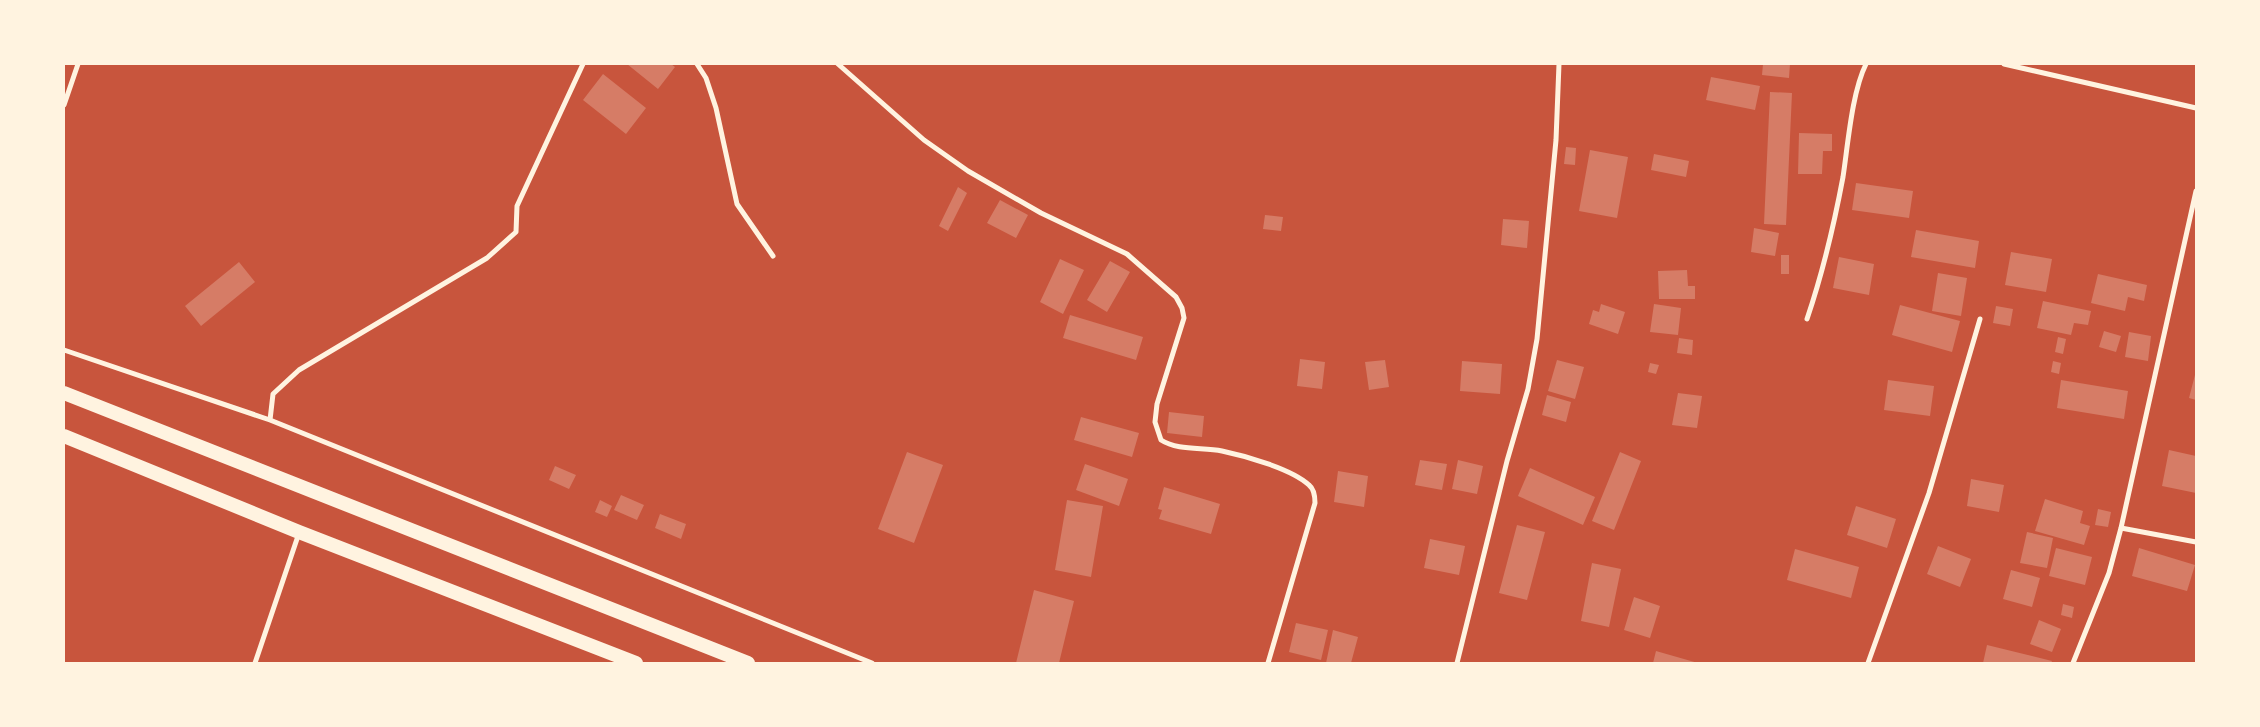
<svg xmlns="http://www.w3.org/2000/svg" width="2260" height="727" font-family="'Open Sans',sans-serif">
<rect width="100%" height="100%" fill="#c8553d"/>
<path fill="#d67c66" d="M627,64H671L675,67L658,89Z
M1763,64H1790L1789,78L1762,75Z
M603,74L646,108L626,134L583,100Z
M1711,77L1760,86L1755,110L1706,100Z
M1770,92L1792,93L1786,225L1764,224Z
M1799,133L1832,134V151H1823L1822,174H1798Z
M1566,147L1576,148L1575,165L1564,164Z
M1590,150L1628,157L1617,218L1579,211Z
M1654,154L1689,161L1686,177L1651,170Z
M1856,183L1913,191L1909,218L1852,210Z
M958,187L967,193L948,231L939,226Z
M1000,200L1028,215L1016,238L987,223Z
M1265,215L1283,217L1281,231L1263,229Z
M1503,219L1529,221L1527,248L1501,245Z
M1754,228L1779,233L1775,256L1751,252Z
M1916,230L1979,241L1975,268L1911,257Z
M2011,252L2052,259L2046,292L2005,285Z
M1781,255H1789V274H1781Z
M1839,257L1874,264L1869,295L1833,288Z
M1060,259L1084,270L1063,314L1040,302Z
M1110,261L1130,272L1107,312L1087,300Z
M239,262L255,282L201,326L185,306Z
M1687,270L1688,286H1695V299H1659L1658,271Z
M1938,273L1967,278L1961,316L1932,311Z
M2098,274L2147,285L2144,301L2128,297L2125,311L2091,303Z
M2043,301L2091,311L2088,325L2074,323L2071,335L2037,328Z
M1601,304L1625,312L1618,334L1589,324L1593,310L1599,312Z
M1654,304L1681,308L1678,335L1650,332Z
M1900,305L1960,321L1952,352L1892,335Z
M1996,306L2013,309L2010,326L1993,323Z
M1070,315L1143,337L1136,360L1063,338Z
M2104,331L2121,336L2116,352L2099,347Z
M2129,332L2151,336L2148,361L2125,357Z
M2058,337L2066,339L2063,354L2055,352Z
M1679,338L1693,340L1692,355L1677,353Z
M1300,359L1325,362L1322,389L1297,386Z
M1385,360L1389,387L1369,390L1365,362Z
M1557,360L1584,367L1575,399L1548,391Z
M1462,361L1502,364L1500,394L1460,391Z
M2053,361L2061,363L2059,374L2051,372Z
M1650,363L1659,365L1656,374L1648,372Z
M2196,371V400L2189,398Z
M1888,380L1934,386L1930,416L1884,410Z
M2061,380L2128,391L2124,419L2057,408Z
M1678,393L1702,396L1697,428L1672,425Z
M1547,395L1571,402L1566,422L1542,415Z
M1169,412L1204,416L1202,437L1167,433Z
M1081,417L1139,433L1132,457L1074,440Z
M2169,450L2196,456V493L2162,486Z
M907,452L943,465L914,543L878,529Z
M1620,452L1641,461L1614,530L1592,521Z
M1420,460L1447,464L1442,490L1415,485Z
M1458,460L1483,466L1477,494L1452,489Z
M1085,464L1128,479L1119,506L1076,490Z
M555,466L576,475L569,489L549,480Z
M1530,468L1595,497L1583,525L1518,496Z
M1338,471L1368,476L1364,507L1334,502Z
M1971,479L2004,485L1999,512L1967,506Z
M1164,487L1220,504L1211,534L1159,519L1162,510L1158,509Z
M621,495L644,505L637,520L614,510Z
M2045,499L2083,511L2080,523L2090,526L2084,545L2035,531Z
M600,500L612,506L607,517L595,512Z
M1067,500L1103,506L1091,577L1055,570Z
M1856,506L1896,519L1887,548L1847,535Z
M2098,509L2111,512L2108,527L2095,525Z
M660,514L686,524L681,539L655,528Z
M1517,525L1545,532L1527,600L1499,593Z
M2027,532L2053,538L2047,568L2020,563Z
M1430,539L1465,546L1459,575L1424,568Z
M1938,546L1971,559L1960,587L1927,574Z
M2056,548L2092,557L2085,585L2049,576Z
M2139,548L2195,565L2187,591L2132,576Z
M1795,549L1859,567L1851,598L1787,580Z
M1592,563L1621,569L1609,627L1581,621Z
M2011,570L2040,578L2032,607L2003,599Z
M1034,590L1074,601L1059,663H1016Z
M1634,597L1660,606L1650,638L1624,630Z
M2063,604L2074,607L2072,618L2061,615Z
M2039,620L2061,629L2052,652L2030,644Z
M1296,623L1328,630L1321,660L1289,652Z
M1333,630L1358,637L1351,663H1326Z
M1987,645L2052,661L2051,663H1983Z
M1656,651L1698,663H1653Z"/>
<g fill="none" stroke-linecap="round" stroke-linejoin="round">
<path stroke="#fff3e0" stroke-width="5" d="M697,64L706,78L716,108L737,204L773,256
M838,64L924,140L968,171L1041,213L1127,254L1176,297L1182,308L1184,318L1157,404L1155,422L1161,440C1178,451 1203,447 1222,451C1246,456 1292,469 1309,485C1314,489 1315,496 1315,503L1268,663
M2004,64L2196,108
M64,105L78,64
M1807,319C1823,272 1834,225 1843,177C1848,144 1852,92 1866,64
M64,350L270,420L872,663
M270,420L273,394L299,370L487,258L516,232L517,206L583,64
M2121,528L2196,542
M255,663L299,533
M1457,663L1507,461L1528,389L1537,339L1556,140L1559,64
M1868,663L1929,493L1980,319
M2073,663L2109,573L2121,528L2196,191"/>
<path stroke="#fff3e0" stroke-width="14" d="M64,393L748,663
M64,436L299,532L636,663"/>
</g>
<rect width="2260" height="727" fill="none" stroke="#fff3e0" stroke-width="130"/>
</svg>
